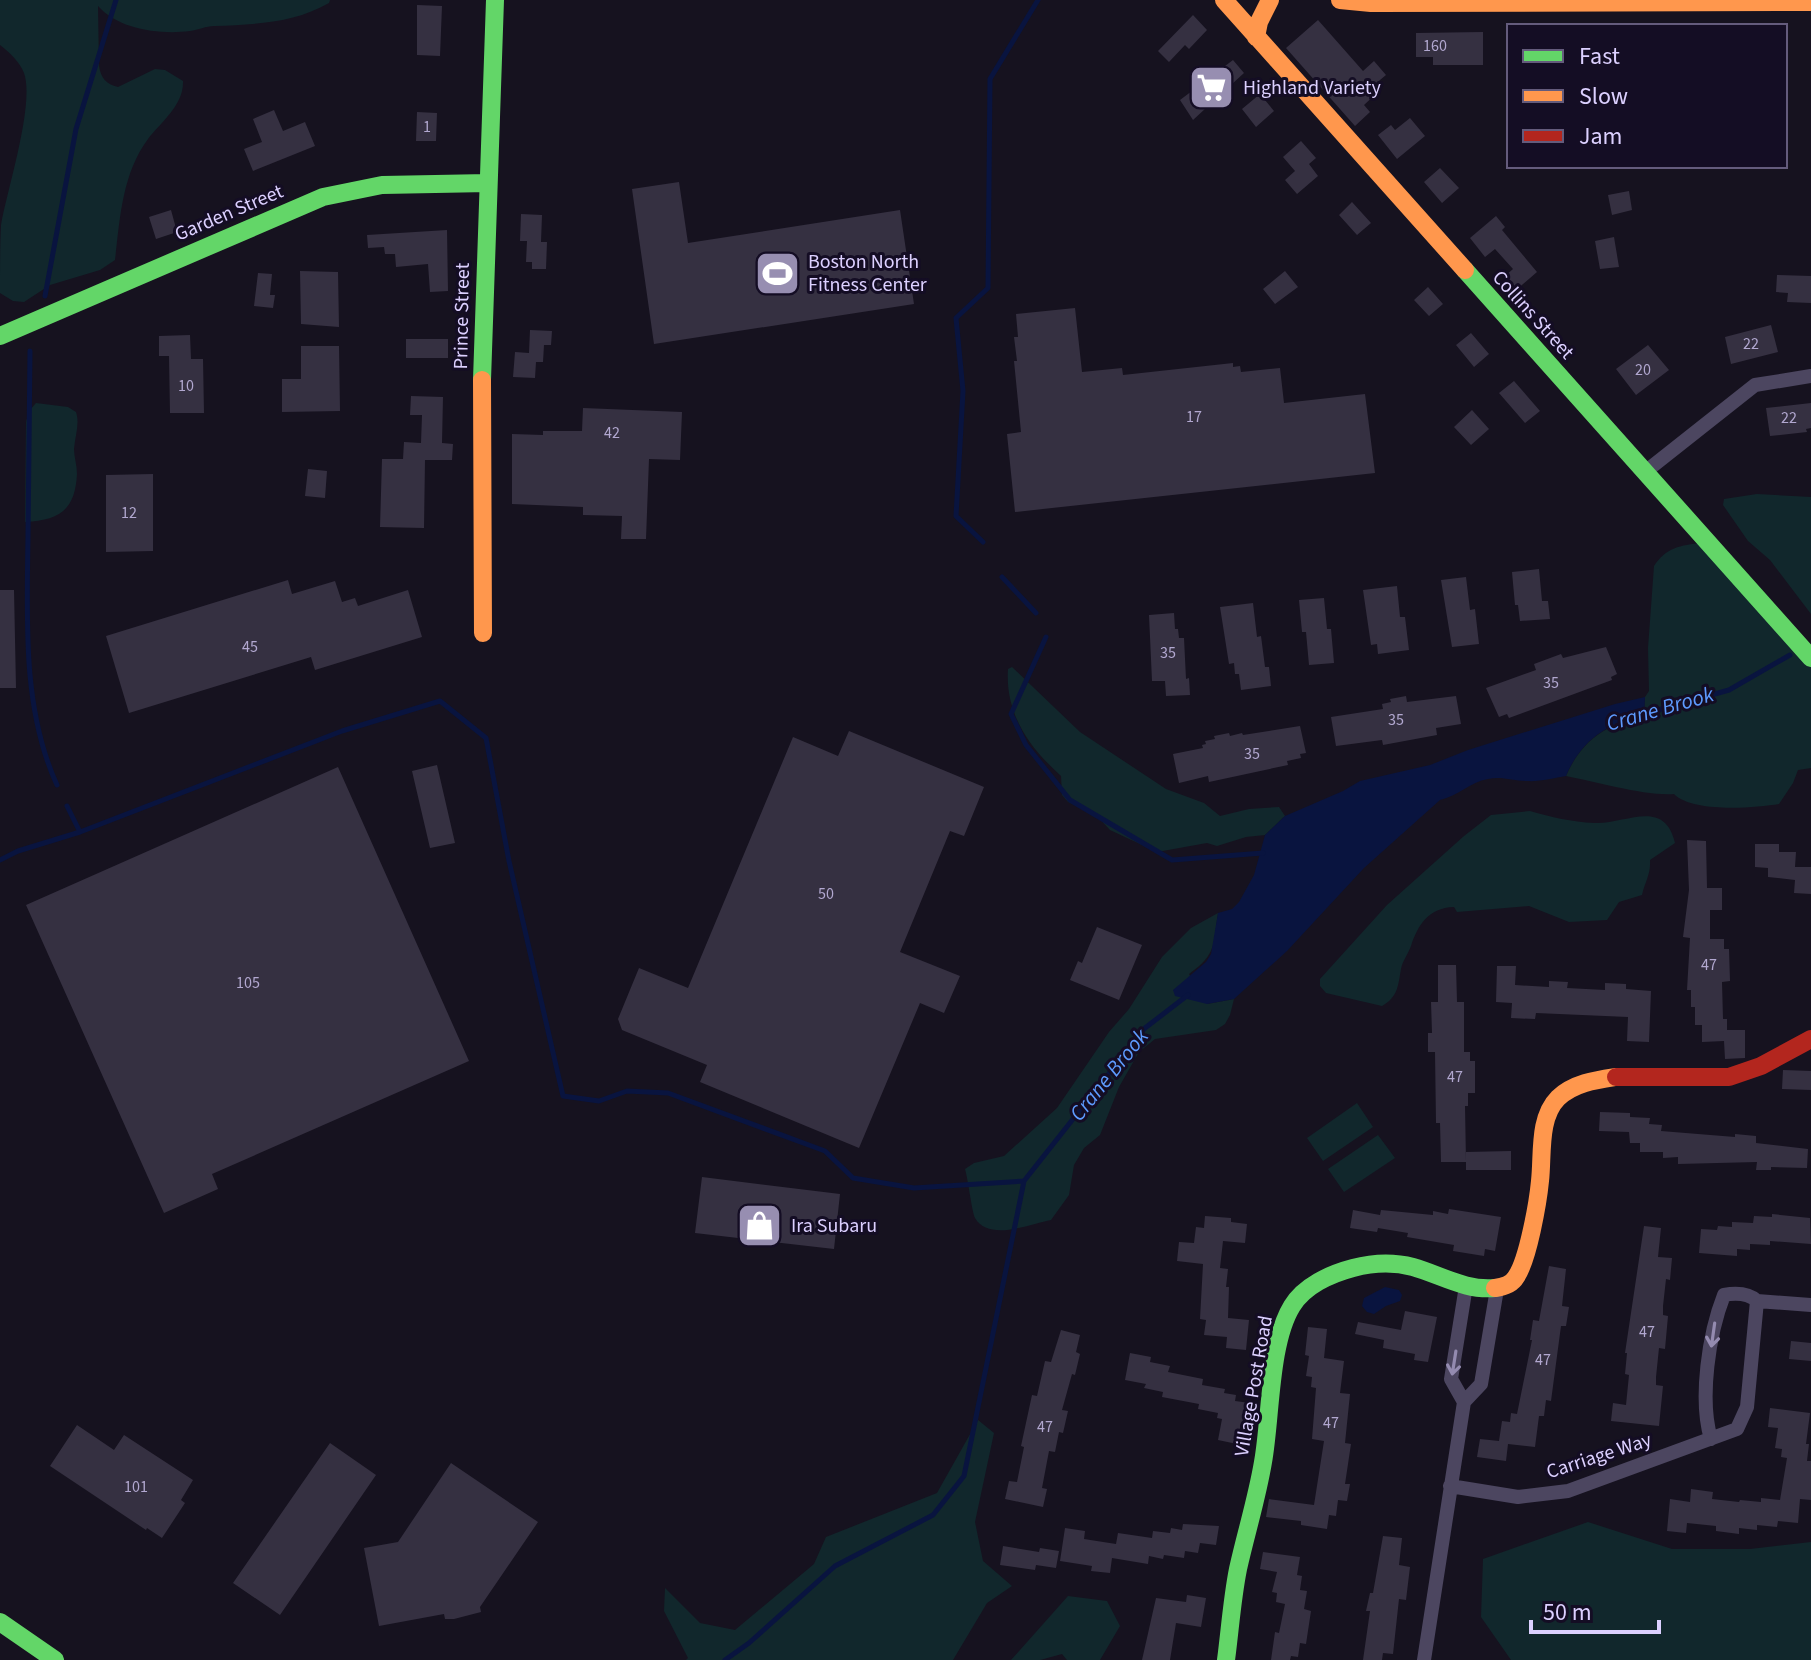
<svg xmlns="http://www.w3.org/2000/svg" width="1811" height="1660" font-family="'Source Sans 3',sans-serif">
<rect width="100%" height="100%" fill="#16121f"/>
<path fill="#11272c" d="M0,0H330L329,3C292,24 255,24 214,26C206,26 198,30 190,31C159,35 118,29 98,6L99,66C101,78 106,84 118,87L155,69L165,70L183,81C184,105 161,122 148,139C122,174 120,219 115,260L100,270L50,285L24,302L13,301L0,293C0,271 0,246 1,225C7,190 35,104 24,73C20,62 9,52 0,45Z
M36,403L68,407L76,412C80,424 75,436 74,449C74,457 77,465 77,474C75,511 59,520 25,522L26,422L29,411Z
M1757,494L1811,497V614L1770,560L1748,541L1723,505L1724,499Z
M1702,543L1811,656V768L1798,770L1793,783L1779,804C1754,808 1693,813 1674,794C1644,796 1598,782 1566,776C1581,741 1607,723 1644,717L1645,697L1649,691L1648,648L1654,566C1666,548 1680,545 1702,543Z
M1012,667L1080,732L1166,789L1204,803L1220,816L1249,809L1279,807L1285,816L1265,835L1246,837L1217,846L1207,843L1157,852L1110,830L1096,815L1068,802L1062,795L1061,776C1029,747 1005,714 1008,669Z
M1530,811C1551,817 1572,822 1594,823C1625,825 1664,797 1675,843L1650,860C1651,874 1645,882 1642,895L1619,902L1607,920L1569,922L1529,906L1457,912L1454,907C1428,908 1418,925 1411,946C1408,954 1402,962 1401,969C1398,986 1398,997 1382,1006L1326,993L1320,986V979L1387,905L1464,836L1491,815Z
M1218,913C1213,945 1217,954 1189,974L1207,1004L1234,999L1230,1015L1225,1024L1216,1030L1155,1039L1139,1052L1119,1087L1100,1135L1084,1148L1074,1165L1069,1195L1051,1220C1030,1224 989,1242 975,1218C972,1212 968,1179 965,1169L974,1163L1004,1156L1057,1108L1109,1032L1129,1009L1162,957L1191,928Z
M1357,1103L1373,1127L1323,1161L1307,1138Z
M1378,1135L1395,1158L1344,1192L1328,1169Z
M978,1420L994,1433L975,1522L983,1561L1012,1586L987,1603L953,1660H686L688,1658L664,1611L665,1588L700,1623L735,1630L814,1564L826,1537L937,1493Z
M1588,1522L1672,1549H1750L1811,1542V1660H1511L1481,1617L1483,1559Z
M1068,1596L1107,1601L1120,1626L1100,1660H1067L1062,1654L1040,1660H1011Z"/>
<path fill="#09143f" d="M1645,697L1644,717C1608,721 1580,742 1566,776C1554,778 1539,782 1527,781C1513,781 1502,776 1488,779C1470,782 1458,796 1440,800L1364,868L1287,951L1234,999L1207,1004L1175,996L1173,990L1206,962L1211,954L1218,913L1232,909L1239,902L1254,875L1265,835L1285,816L1343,791L1360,781L1430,765L1468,750L1615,704Z
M1385,1287L1399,1290L1402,1295L1400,1301L1386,1306L1374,1314L1367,1312L1362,1306L1364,1298Z"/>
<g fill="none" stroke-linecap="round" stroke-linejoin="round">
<path stroke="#09143f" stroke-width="5" d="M45,296L76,129L116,0
M30,351C29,413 29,475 28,536C27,618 22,709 57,785
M983,542L956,516L963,391L956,318L988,288L990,79L1038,0
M1002,577L1036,613
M1046,637L1011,714L1026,745L1070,800L1172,860L1263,853
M1640,715L1729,690L1790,655
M67,806L80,832
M0,860L18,851L80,832L342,731L440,701L486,738L509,861L563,1096L599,1101L627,1091L668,1093L825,1151L853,1178L914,1188L1024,1181
M725,1660L749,1643L835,1566L933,1515L964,1476L1024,1181L1145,1028L1188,995"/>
</g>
<path fill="#353041" d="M417,5L442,6L440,56L417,55Z
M1193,15L1207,30L1189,49L1185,45L1169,62L1158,51Z
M1318,20L1363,71L1374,61L1386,75L1374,85L1379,91L1364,105L1370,112L1355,126L1286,48Z
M1483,32V65H1433V57H1416V33Z
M1233,60L1244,73L1193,120L1180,100Z
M1260,94L1274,111L1256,127L1242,109Z
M274,110L283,131L305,122L315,146L253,171L244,149L262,142L253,119Z
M417,112L437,113L436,141H416Z
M1410,118L1425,136L1397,159L1378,135L1391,125L1395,130Z
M1301,141L1316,158L1309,164L1318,176L1297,194L1285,180L1295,171L1283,157Z
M1440,168L1459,188L1442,203L1424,182Z
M679,182L688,243L900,210L914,304L654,344L632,189Z
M1629,191L1632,210L1612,215L1608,195Z
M1352,202L1371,223L1357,235L1339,215Z
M171,210L177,232L156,239L149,217Z
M521,214L542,215L541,242H547L546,269H532V262H526L527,241H520Z
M1496,216L1505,227L1502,230L1537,272L1516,290L1504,277L1513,269L1495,249L1485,257L1470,238Z
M447,230L448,291L430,292L428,264L396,267L395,254H385L384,247L368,248L367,235Z
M1614,237L1619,267L1600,269L1595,241Z
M300,271L338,272L339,327L301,324Z
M1285,271L1298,287L1275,304L1263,289Z
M258,273L272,274L270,295H275L273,308L254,306Z
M1777,275L1811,276V303L1787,302L1788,293L1776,292Z
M1428,287L1443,304L1429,316L1414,300Z
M1075,308L1082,372L1122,368L1123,375L1233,363V367L1240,366L1241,372L1280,368L1284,403L1365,394L1375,473L1015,512L1007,434L1021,432L1014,361H1017L1014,337H1018L1016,314Z
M1771,325L1778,352L1731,364L1725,337Z
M530,330L552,331L551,345H544L543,362H536L535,378L513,377L515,352L529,353Z
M1471,333L1489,354L1474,367L1456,345Z
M190,335L191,359H203L204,413H170L169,356H159V336Z
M406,339H448V358H406Z
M1648,345L1669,370L1636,395L1616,369Z
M301,346H339L340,411L282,412V379H301Z
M1514,381L1540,411L1525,423L1499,393Z
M411,396L443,397L442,443L453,444L452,460H425L424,528L380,527L382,459H403L404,442L421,443L422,415H410Z
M1811,403V428L1806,429L1807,432L1770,436L1766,408Z
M583,408L682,412L680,460L649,459L646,539H621L622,516L583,515V507L512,504V434L543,435V431H582Z
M1472,410L1489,429L1471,445L1454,427Z
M308,469L327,471L325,498L305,496Z
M153,474V551L106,552V475Z
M1539,569L1542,601H1548L1550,619L1520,621L1518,605H1515L1512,572Z
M1466,577L1470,610L1475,609L1479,644L1452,647L1441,580Z
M288,580L292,594L335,581L342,602L355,598L358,606L408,590L422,637L315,670L311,657L129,713L106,636Z
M1397,586L1400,617H1405L1409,650L1378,654L1377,644L1371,645L1363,590Z
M0,590H14L16,688H0Z
M1324,598L1327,629H1331L1334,663L1309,665L1306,632H1302L1299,600Z
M1253,603L1257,637L1261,636L1265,667H1269L1271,686L1241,690L1239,674H1235L1234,663L1229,664L1220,607Z
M1174,613L1175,629H1178L1179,638H1184L1186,679L1189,678L1190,695L1166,696L1165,681H1152L1149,615Z
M1606,647L1617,674L1611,677L1612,680L1509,718L1507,714L1499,717L1486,688L1536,670L1534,664L1561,654L1563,658Z
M1406,696L1407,702L1456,696L1461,724L1436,728L1437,735L1383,745L1382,740L1336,746L1331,717L1383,709L1382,704L1391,702L1390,699Z
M1300,726L1306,753L1300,754L1301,758L1287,761L1288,765L1209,782L1208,776L1179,783L1173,754L1203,748L1202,745L1206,744L1205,741L1215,739L1214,736L1229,733L1230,736L1242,733L1243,735Z
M849,731L984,787L964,836L950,831L900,952L960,976L944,1013L920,1003L859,1148L700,1082L707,1065L622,1030L618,1019L639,968L688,988L793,737L838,756Z
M437,765L455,843L430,848L412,771Z
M338,767L469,1061L212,1174L218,1189L164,1213L26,905Z
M1687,840L1706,841L1707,888H1722V910H1710V939H1724V949H1729L1730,981L1722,982L1723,1019H1727V1030H1745V1058L1725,1059L1724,1041L1702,1042V1025H1695V1007H1691V990H1687L1690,938L1683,937L1689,890Z
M1755,844H1779V852H1796L1795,867H1811V894L1794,893L1795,880L1768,877V868L1755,867Z
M1097,927L1142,945L1119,1000L1070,980L1078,961L1082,963Z
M1438,965H1456L1457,1002H1464V1052H1470V1061H1475V1093H1468V1106H1465L1466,1162H1441L1440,1123H1436L1435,1052H1428V1033H1432L1431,1002H1438Z
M1497,966H1516L1515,985L1549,987V981L1568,982L1567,988L1605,990V983L1626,984V989L1651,991L1649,1042L1627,1041L1628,1017L1536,1013L1535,1019L1511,1018L1512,1003L1496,1002Z
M1783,1070L1811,1071V1090L1782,1089Z
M1600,1112L1630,1113V1117L1650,1118L1649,1124L1662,1125L1661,1131L1735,1137V1134L1756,1136V1143L1808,1149L1807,1168L1771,1167V1170H1756L1757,1162L1678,1164V1157L1663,1158V1152H1640V1143H1630L1629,1132L1599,1131Z
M1511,1151V1170H1466V1152Z
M702,1177L840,1194L834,1249L695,1233Z
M1449,1209L1501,1217L1495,1251L1485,1249L1484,1256L1453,1251L1454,1245L1407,1237L1408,1233L1378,1228L1377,1232L1350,1228L1353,1210L1380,1215L1381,1210L1433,1215V1211L1448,1214Z
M1772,1214L1810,1218L1811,1244L1770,1241V1245L1750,1244V1250L1737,1249V1256L1699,1253L1701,1229L1717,1230L1718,1226L1732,1227V1222L1753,1223L1754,1216L1772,1217Z
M1205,1216L1231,1218V1222L1247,1224L1245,1243L1223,1241L1220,1268L1228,1269L1226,1287H1229L1228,1318L1249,1320L1246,1350L1226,1348L1227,1337L1204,1335L1206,1320L1200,1319L1203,1264L1177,1261L1179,1242L1194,1243L1196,1227L1204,1228Z
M1644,1226L1661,1228L1658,1257L1672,1258L1670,1280L1666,1279L1663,1306V1315L1668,1316L1665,1349L1659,1348L1656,1377V1385L1663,1386L1659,1426L1611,1421L1613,1403L1626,1405L1629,1375L1625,1374L1627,1353H1625Z
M1549,1266L1566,1269L1562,1306L1569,1307L1566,1326H1561L1551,1401L1546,1400L1544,1416H1539L1535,1447L1508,1444L1506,1461L1477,1457L1480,1439L1499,1441L1502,1421L1510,1422L1511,1413L1517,1414L1532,1340H1530L1533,1320L1539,1321Z
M1405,1311L1437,1317L1428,1362L1414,1360L1415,1354L1383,1348L1384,1340L1355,1334L1358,1322L1401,1330Z
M1308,1327L1327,1329L1324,1358L1344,1361L1340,1393L1350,1394L1345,1443L1351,1444L1345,1484H1350L1347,1501L1338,1500L1336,1516L1329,1515L1327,1529L1301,1525V1521L1266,1517L1269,1499L1314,1505L1324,1441L1312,1439L1316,1388L1311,1387L1312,1377L1306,1376L1309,1356L1305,1355Z
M1061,1330L1080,1335L1076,1352L1080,1354L1075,1375L1072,1374L1062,1410L1068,1411L1063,1433L1059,1432L1055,1452L1049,1451L1042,1488L1047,1489L1043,1507L1005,1499L1009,1481L1017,1482L1024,1447L1021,1446L1032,1395L1037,1396L1045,1361L1051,1362Z
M1791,1341L1811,1343V1361L1789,1359Z
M1130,1353L1151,1357L1150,1362L1170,1366L1168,1372L1203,1379L1202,1385L1225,1389L1224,1393L1236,1395L1235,1401L1250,1403L1244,1429L1240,1428L1237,1444L1218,1440L1222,1419L1217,1418L1218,1413L1198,1409L1199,1404L1162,1397L1163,1392L1144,1388L1146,1384L1125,1380Z
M1770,1408L1810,1413L1806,1444H1809L1807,1461H1811V1500L1800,1499L1798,1523L1778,1521L1777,1527L1757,1525V1530L1739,1528V1534L1716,1531V1526L1687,1523L1686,1533L1667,1531L1670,1499L1690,1502L1691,1489L1713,1492L1712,1499L1739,1502L1740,1500L1761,1502V1498L1780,1500L1787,1458L1781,1457L1782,1449L1775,1448L1778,1428L1768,1427Z
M77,1425L114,1450L124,1435L193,1480L181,1500L185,1503L162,1538L147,1528L146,1530L50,1466Z
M330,1443L376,1475L280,1615L233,1583Z
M451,1463L538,1522L480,1607L481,1612L454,1619H445L444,1614L379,1626L364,1548L398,1542Z
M1183,1524L1219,1526L1216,1545L1200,1543L1198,1553L1185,1551L1184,1558L1164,1555L1163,1559L1149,1556L1148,1564L1112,1558L1110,1573L1091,1571L1092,1566L1060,1561L1065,1528L1085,1531L1084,1539L1116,1544L1118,1533L1152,1538L1153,1531L1170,1533L1171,1528L1182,1530Z
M1383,1536L1402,1538L1399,1565L1410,1567L1406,1600L1399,1599L1393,1654L1383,1653L1382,1660H1363L1370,1611H1366L1370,1593H1373Z
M1003,1546L1039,1552L1040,1548L1059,1551L1056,1568L1036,1565L1035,1570L1000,1565Z
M1263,1552L1300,1557L1297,1575L1302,1576L1300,1590L1307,1591L1304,1609L1311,1611L1306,1644L1300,1643L1298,1657L1291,1656L1290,1660H1271L1275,1632L1279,1633L1285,1604L1276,1602L1277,1593L1272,1592L1277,1572L1260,1569Z
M1187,1595L1206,1598L1201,1627L1176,1623L1170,1660H1142L1156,1598L1186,1602Z"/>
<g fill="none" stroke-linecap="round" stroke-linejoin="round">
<path stroke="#4c4660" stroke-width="14" d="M1645,472L1755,385L1811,376
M1466,1286L1451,1379L1464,1402L1481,1384L1497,1289
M1711,1439C1699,1399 1709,1333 1724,1295C1735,1293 1748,1293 1757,1301L1811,1305
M1450,1486L1518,1497L1568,1491L1737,1429L1747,1407L1757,1301
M1424,1660L1464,1402"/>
<path stroke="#63d668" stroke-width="18" d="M1465,270L1811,658
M0,336L323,197L382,185L488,183
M482,380L495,0
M0,1622L55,1660
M1226,1660C1230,1630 1232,1599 1238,1569C1246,1533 1257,1498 1263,1462C1271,1418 1269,1343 1292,1306C1304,1286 1330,1274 1353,1268C1372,1263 1394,1262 1413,1267C1441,1275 1466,1291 1495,1288"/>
<path stroke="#ff974d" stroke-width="18" d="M1224,0L1465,270
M1340,0L1371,3L1811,2
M1256,37L1259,22L1270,0
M482,380L483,633
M1495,1288C1503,1287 1512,1284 1516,1277C1528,1260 1538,1202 1540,1181C1543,1155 1538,1118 1558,1098C1574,1083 1596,1080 1616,1077"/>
<path stroke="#b3261e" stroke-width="18" d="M1616,1077H1729L1761,1066L1811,1039"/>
</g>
<defs><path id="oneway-shaft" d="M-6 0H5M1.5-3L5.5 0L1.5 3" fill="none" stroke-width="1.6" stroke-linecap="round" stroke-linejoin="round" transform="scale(2)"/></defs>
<g stroke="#948bb0">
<use href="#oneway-shaft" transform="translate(1713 1335) rotate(98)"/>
<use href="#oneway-shaft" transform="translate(1454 1363) rotate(99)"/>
</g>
<defs>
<symbol id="supermarket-square" viewBox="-11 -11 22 22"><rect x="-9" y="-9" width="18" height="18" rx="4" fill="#978eb1" stroke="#140d24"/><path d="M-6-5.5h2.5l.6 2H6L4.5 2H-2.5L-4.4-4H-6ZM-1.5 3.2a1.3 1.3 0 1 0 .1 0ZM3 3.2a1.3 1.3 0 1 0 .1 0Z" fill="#fff"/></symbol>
<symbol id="stadium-square" viewBox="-11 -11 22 22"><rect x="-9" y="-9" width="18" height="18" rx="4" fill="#978eb1" stroke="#140d24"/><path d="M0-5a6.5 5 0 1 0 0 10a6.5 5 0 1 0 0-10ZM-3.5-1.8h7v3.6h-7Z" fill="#fff"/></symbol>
<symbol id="shop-square" viewBox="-11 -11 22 22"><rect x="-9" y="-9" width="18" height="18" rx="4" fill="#978eb1" stroke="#140d24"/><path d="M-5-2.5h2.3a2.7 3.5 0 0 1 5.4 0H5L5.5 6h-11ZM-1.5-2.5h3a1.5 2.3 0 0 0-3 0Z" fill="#fff"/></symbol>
</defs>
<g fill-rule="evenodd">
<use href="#supermarket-square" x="1186" y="62" width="51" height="51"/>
<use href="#stadium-square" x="752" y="248" width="51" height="51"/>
<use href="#shop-square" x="734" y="1200" width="51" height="51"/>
</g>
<g text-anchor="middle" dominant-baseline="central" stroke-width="6" stroke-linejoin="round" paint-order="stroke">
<g font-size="16" fill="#b2a8d0">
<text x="1435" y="46">160</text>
<text x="427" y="127">1</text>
<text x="1751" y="344">22</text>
<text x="1643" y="370">20</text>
<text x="186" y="386">10</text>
<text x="1194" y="417">17</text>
<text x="1789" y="418">22</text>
<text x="612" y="433">42</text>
<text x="129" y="513">12</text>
<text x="250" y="647">45</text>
<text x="1168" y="653">35</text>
<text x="1551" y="683">35</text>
<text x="1396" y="720">35</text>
<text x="1252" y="754">35</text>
<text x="826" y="894">50</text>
<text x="1709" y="965">47</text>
<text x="248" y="983">105</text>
<text x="1455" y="1077">47</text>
<text x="1647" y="1332">47</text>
<text x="1543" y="1360">47</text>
<text x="1331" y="1423">47</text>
<text x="1045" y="1427">47</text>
<text x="136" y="1487">101</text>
</g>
<g font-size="20" fill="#dcd0ff" stroke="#140d24" text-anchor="start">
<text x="1243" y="88">Highland Variety</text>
<text x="808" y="262">Boston North<tspan x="808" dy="23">Fitness Center</tspan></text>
<text x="791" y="1226">Ira Subaru</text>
</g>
<g font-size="20" fill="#dcd0ff" stroke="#140d24">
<text transform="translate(229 213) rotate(-23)">Garden Street</text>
<text transform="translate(1533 315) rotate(48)">Collins Street</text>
<text transform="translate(462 316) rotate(-89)">Prince Street</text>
<text transform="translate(1254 1386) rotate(-80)">Village Post Road</text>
<text transform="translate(1599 1456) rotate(-18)">Carriage Way</text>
</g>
<g font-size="22" font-style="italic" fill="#5e9bff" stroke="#140d24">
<text transform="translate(1660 709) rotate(-16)">Crane Brook</text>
<text transform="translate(1109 1075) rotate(-51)">Crane Brook</text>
</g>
</g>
<rect x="1507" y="24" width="280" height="144" fill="#140d24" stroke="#645b7c" stroke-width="2"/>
<rect x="1523" y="50" width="40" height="12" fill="#63d668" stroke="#645b7c" stroke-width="2"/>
<text x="1579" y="64" font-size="24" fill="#dcd0ff">Fast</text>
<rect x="1523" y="90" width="40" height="12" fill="#ff974d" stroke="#645b7c" stroke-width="2"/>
<text x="1579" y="104" font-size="24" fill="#dcd0ff">Slow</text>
<rect x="1523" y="130" width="40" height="12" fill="#b3261e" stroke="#645b7c" stroke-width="2"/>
<text x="1579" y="144" font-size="24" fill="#dcd0ff">Jam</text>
<path d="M1531 1620v12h128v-12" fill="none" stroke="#dcd0ff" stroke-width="4"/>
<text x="1543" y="1620" font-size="24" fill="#dcd0ff" stroke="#140d24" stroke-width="6" paint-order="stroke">50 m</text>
</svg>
